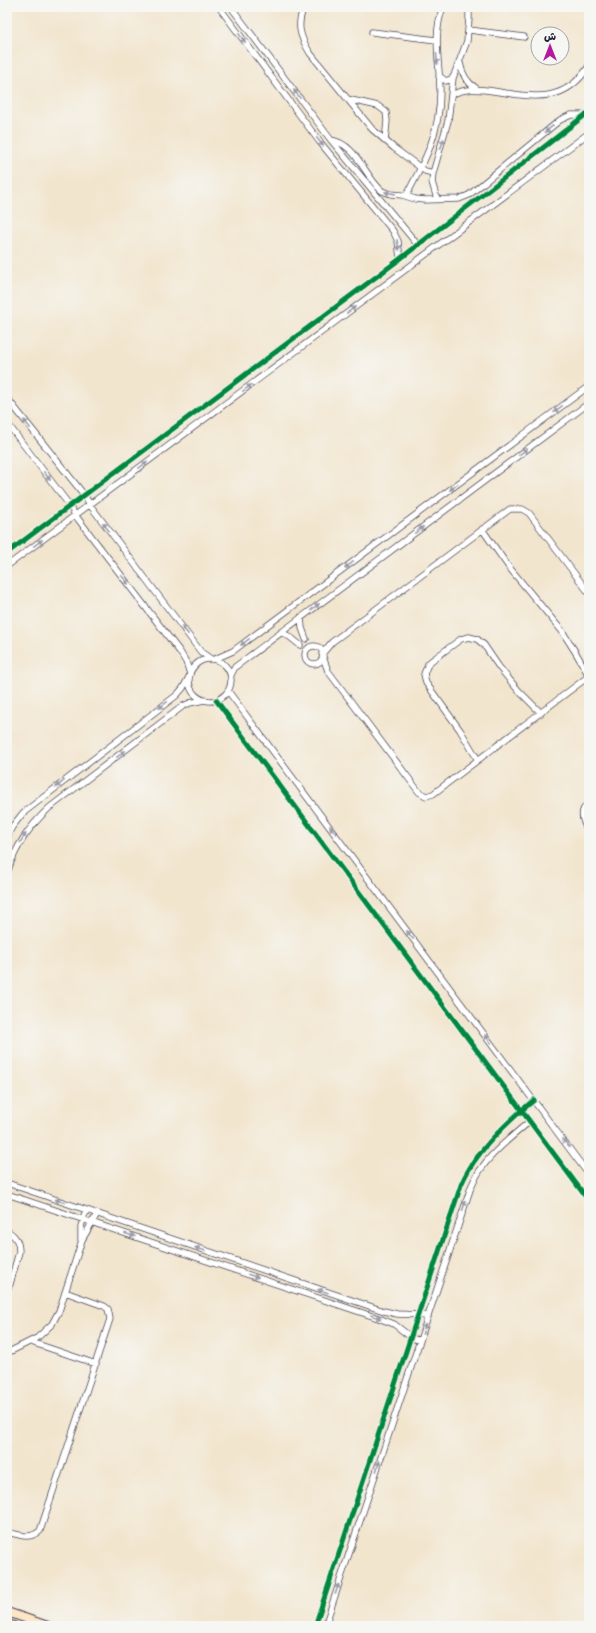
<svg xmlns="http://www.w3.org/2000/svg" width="596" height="1633" font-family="Mali,'Playpen Sans Arabic',sans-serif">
<rect width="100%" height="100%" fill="#f6f6f2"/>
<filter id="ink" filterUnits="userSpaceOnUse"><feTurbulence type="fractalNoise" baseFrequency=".025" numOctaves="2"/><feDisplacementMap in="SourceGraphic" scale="8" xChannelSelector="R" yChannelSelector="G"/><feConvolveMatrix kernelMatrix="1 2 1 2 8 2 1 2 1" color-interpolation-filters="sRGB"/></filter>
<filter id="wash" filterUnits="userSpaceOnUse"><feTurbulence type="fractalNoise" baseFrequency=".012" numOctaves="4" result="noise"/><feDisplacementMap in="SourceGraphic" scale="16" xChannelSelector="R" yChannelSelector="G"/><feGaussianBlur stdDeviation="0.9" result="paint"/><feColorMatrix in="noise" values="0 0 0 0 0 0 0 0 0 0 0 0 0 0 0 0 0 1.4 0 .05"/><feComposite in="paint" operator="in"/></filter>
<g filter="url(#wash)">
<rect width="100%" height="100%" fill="#f2e5ce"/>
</g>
<g filter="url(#ink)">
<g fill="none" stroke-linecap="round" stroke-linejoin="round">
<defs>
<path id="street" d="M219,7L319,141L393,231L398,241L400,259
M231,7L331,140L417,244
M304,7C296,25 300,37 310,53L372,129L394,148L421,168L425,171L433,173
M585,7L589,12
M469,30L524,37
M372,32L436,40
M460,63C462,74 466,82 476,88
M439,76L446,81L453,78
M451,95C465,88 477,89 493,91C532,97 564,105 589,66
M347,99L378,106L386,112L387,121L385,141
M331,140C357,144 364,176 382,191L391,194L402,195L415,199L425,200L459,199L469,195L560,120L571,115H584
M406,196C425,161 440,133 440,92C440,63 432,36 443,7
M437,199L432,182L433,173L448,121L453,78L467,41L469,19V7
M7,398L85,496L90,505L201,652L211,659
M7,423L70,506L75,515L180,652L186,662L190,674
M482,529L508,566L562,631L576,653L589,676
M7,553L400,259L589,112
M7,566L589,133
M301,617L302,628L306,639
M281,632L290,637L300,645
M305 655a9 9 0 1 1 18 0a9 9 0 1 1-18 0Z
M322,654L332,642L510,509H522L529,513L589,593
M323,657L328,671L419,792L426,796L433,794L589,676
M215,659L233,651L589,386
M189 680a21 21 0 1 1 42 0a21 21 0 1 1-42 0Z
M231,675L235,667L243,661L589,403
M228,691L589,1175
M216,700L589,1201
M478,760L460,730L426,683L424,674L428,664L431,661L461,639L469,637L477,639L484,645L499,667L518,690L541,713
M589,803C578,811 583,823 589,832
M7,837L12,827L23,813L177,695L183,688L189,677
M7,873C16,846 28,828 49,808L183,706L190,703L204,700
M7,1183L384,1311L397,1314L421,1315L428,1317
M7,1194L381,1319L394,1324L412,1338L420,1341
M7,1231C16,1236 19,1242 19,1252L10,1284L7,1290
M81,1240V1226L86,1210
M31,1342L96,1364
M7,1353L37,1338L52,1324L59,1311L82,1240L97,1214
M7,1532C20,1535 29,1540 40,1531L110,1319L108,1309L104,1306L65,1292
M315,1626L461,1185C474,1153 507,1122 534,1100
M325,1626L471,1187C483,1158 507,1141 530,1121"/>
<path id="secondary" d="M7,1612L48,1626
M7,1624L14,1626"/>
</defs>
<use href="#street" stroke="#413f51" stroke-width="7"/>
<use href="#secondary" stroke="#413f51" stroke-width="10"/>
<use href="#street" stroke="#fff" stroke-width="5.5"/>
<use href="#secondary" stroke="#fee5c5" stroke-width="8"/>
<defs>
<path id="cycleway" d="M7,553L400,259L589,112
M216,700L589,1201
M315,1626L461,1185C474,1153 507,1122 534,1100"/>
</defs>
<use href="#cycleway" stroke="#f6f6f2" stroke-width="8"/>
<use href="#cycleway" stroke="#00873e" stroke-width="5"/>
</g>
<defs><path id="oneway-solid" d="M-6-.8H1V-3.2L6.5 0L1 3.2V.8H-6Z"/></defs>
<g fill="#9c9ca7">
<use href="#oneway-solid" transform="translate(242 38) rotate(53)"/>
<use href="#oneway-solid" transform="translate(437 59) rotate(85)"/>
<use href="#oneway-solid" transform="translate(297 94) rotate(-127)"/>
<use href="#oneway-solid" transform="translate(549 129) rotate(140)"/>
<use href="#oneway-solid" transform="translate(320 142) rotate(52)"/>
<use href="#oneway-solid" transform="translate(442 144) rotate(-73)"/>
<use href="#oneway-solid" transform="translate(390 193) rotate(-169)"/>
<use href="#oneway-solid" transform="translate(398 245) rotate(79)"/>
<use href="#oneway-solid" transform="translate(351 310) rotate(-37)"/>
<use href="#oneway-solid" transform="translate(247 388) rotate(-37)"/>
<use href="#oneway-solid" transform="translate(558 409) rotate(143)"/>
<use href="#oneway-solid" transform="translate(27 424) rotate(-128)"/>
<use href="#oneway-solid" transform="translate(523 452) rotate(-37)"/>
<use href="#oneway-solid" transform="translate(143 465) rotate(-37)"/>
<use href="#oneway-solid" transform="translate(47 476) rotate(53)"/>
<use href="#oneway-solid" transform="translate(454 487) rotate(143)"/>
<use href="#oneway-solid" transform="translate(106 527) rotate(-127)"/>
<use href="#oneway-solid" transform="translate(419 530) rotate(-37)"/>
<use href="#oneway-solid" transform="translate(38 543) rotate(-37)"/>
<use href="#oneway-solid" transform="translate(349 565) rotate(143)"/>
<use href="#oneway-solid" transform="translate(125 580) rotate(52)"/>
<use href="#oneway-solid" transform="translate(315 607) rotate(-37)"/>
<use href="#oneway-solid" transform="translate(185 630) rotate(-127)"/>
<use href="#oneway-solid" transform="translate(245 642) rotate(143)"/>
<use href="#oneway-solid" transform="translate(163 705) rotate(143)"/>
<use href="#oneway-solid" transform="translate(121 754) rotate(-37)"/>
<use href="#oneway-solid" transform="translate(60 784) rotate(141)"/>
<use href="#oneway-solid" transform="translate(333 830) rotate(-127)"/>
<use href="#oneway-solid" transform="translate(23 838) rotate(-58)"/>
<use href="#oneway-solid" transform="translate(410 935) rotate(-127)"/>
<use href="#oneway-solid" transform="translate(488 1039) rotate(-127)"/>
<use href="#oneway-solid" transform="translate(566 1143) rotate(-127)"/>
<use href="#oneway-solid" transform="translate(60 1201) rotate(-161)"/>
<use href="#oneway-solid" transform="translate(464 1206) rotate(-72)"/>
<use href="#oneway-solid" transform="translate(130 1235) rotate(18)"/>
<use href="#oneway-solid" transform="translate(200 1249) rotate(-161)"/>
<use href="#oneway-solid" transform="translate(253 1276) rotate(18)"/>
<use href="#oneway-solid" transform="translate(323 1291) rotate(-161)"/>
<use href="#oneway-solid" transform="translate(376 1317) rotate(19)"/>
<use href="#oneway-solid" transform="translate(424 1329) rotate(-71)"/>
<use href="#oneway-solid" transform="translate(378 1466) rotate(-72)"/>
<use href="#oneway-solid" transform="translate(337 1589) rotate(-72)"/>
</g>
</g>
<rect width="596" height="1633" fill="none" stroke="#f6f6f2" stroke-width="24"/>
<g transform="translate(550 46)"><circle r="19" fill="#f6f6f2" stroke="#a1a1a9"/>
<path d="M0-3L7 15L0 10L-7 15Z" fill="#b5179e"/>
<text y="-6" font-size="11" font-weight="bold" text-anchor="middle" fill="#22223b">ش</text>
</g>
</svg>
